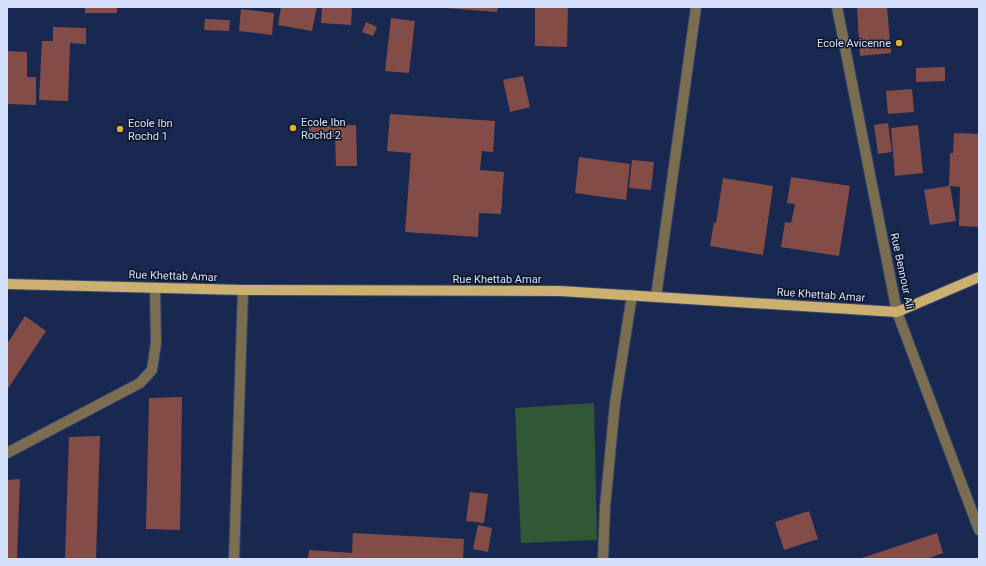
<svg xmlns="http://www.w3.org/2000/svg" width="986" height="566" font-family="Roboto,sans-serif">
<rect width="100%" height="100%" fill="#192851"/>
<path fill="#325736" d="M594,403L597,540L521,543L515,408Z"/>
<path fill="#844c46" d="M85,7H117V13H85Z
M281,7H317L312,31L278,25Z
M322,7H352L351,25L321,23Z
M445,7H498L497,12L445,8Z
M535,7H568L567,47L535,46Z
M857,7H887L891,53L860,56Z
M241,9L274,13L272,35L239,31Z
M391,18L415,21L409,73L385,71Z
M205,19L230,20L229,31L204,30Z
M366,22L377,27L373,36L362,32Z
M53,27L86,28V44L70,43L68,101L39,100L42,41H53Z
M7,51L27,52V77H36V105L7,104Z
M945,67V81L916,82V68Z
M523,76L530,107L510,112L503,80Z
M912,89L914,112L888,114L886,91Z
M390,114L495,121L493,152L482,151L480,170L504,172L501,214L479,213L478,237L405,232L411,153L387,151Z
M888,123L892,152L878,154L874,125Z
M356,125L357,166H336L335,137H309V126Z
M918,125L923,173L895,176L891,128Z
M954,133L979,134V227L959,226L960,187L950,186L956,221L930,225L924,190L949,186L950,153H953Z
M579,157L630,164L626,200L575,193Z
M632,160L654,162L651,190L629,188Z
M791,177L850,186L839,256L781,247L785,222L791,223L795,204L787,203Z
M723,178L773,186L763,255L710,246L714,222L716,223Z
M25,316L46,331L7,390V344Z
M182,397L180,530L146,529L149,398Z
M100,436L96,559H65L69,437Z
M20,479L17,559H7V480Z
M470,492L488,494L484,523L466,521Z
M809,511L818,539L784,550L775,522Z
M478,525L492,528L488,552L473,549Z
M353,533L464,539L463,559H308L309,550L352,553Z
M937,533L943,553L926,559H859Z"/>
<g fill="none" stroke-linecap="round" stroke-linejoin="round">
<defs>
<path id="minor" d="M837,7L897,312L979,530
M656,297L696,7
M7,453L140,383L152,370L156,343L155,288
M234,559L243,290
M603,559L605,507L615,403L632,295"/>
<path id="major" d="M7,284L243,290L560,291L897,312L979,277"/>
</defs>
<use href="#minor" stroke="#37466c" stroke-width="12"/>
<use href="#major" stroke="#37466c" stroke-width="12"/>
<use href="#minor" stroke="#7b6e50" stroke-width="10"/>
<use href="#major" stroke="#ccb070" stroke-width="10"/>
</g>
<g fill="#e0b034" stroke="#0b1325" stroke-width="1.5">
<circle cx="899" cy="43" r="4"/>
<circle cx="293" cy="128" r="4"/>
<circle cx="120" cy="129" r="4"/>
</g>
<g text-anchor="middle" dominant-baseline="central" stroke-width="3" stroke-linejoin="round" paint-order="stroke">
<g font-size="11" fill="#d5e1fc" stroke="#0b1325" text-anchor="start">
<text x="891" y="43" text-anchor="end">Ecole Avicenne</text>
<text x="301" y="122">Ecole Ibn<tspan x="301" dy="13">Rochd 2</tspan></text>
<text x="128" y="123">Ecole Ibn<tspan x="128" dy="13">Rochd 1</tspan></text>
</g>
<g font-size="11" fill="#d5e1fc" stroke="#0b1325">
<text transform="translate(902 271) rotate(78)">Rue Bennour Ali</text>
<text transform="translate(173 276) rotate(2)">Rue Khettab Amar</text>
<text x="497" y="279">Rue Khettab Amar</text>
<text transform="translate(821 295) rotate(4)">Rue Khettab Amar</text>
</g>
</g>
<rect width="986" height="566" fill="none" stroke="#d5e1fc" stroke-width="16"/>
</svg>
